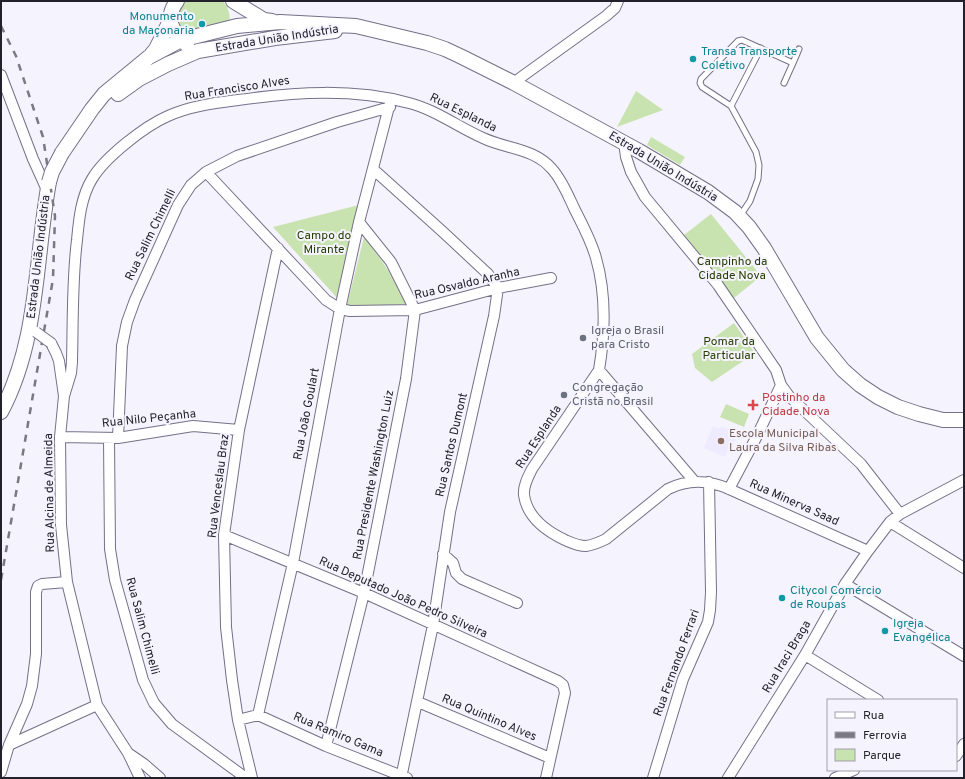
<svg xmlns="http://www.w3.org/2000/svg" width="965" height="779" font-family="Overpass,sans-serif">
<rect width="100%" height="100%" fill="#f5f3fe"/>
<path fill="#eeeaff" d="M713,426L720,429L721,426L731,431L730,436L736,438L733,445L730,444L725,457L704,448Z"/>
<path fill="#c8e3af" d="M183,1H223C229,8 230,15 230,23L181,34L177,28V10Z
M636,91L663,110L617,127Z
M651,137L685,157L680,165L647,145Z
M359,205L338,299L273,227Z
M711,214L761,276L734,298L684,235Z
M364,237C380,258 396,279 406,304L371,306L347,305Z
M734,323L755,353L712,382L695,368L692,354Z
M726,404L749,414L744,427L720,417Z"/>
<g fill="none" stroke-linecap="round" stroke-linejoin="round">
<defs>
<path id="lane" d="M784,83L793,63
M731,106L761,48
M740,216L750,201L758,179L759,165L756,152L731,106L702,87L700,83L701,79L738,41L742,40L793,63L799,49"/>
<path id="street" d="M1,75L33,159L47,190
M514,83L520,78L606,16L615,8L618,1
M624,142L626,157L631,172L645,197L718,285L776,370L781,385L789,396L861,464L900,514
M373,169L443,232L488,274L498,288L494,316L450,512L433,625L401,778
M206,172L326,300L340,309L350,311L415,310L498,288L551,278
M51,343L56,353L59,361L64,396L60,437L61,525L67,582L97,705L128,753L140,778
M599,370L695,482
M64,396L71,373L72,362C73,321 72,280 77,240C79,219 81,197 92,179C105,157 145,126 168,116C190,106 215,103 238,100C296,92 353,88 409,103C436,110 458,127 483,138C506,149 534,148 552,169C562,180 568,195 574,208C582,224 591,240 596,258C606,293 605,334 599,370L532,469C528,477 523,486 524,495C527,517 546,531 565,540C572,543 578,546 586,546C593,545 600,542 606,539L668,489C689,479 708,480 729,489L868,551
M60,437L118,438L193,426L239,430
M109,438L110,549L115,580L143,680L154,703L172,724L246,778
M118,438L122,346L127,322L135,300L178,205L191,185L206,172L237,156L337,122L390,107
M729,489L757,436L781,385
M890,522L964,568
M224,535L364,593L558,681L563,685L565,693L546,778
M443,554L453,563L456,573L462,579L517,603
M845,584L964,656
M805,655L878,700
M418,702L550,758
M258,715L326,746L407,778
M238,720L258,715L293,563L340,309L359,222L391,99
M9,745L97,705
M326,746L364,593L406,379L415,310L391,262L359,222
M128,753L144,764L160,778
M956,756L964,744
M1,772L9,745L27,704L32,686L36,654V592L38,586L42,584L67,582
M252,778L238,720L232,680L226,627L224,535L239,430L278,248
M653,778L683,679L708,622L710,610L711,592L709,482
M728,778L805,655L845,584L868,551L890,522L900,514L964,480
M835,778L854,770"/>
<path id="secondary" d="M177,1C164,19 172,32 187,45
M233,1L264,20L272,21
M151,55L156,49L170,21
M118,94L139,79L168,64L198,51L275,38L335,31
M62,153L92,109L104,94L149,57L181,40L237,26L280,22L356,26L427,43L445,49L462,57L514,83L639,151L708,192L735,212L749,227L764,248L817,338L843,370L860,385L878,397L898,407L919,414L943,420H964
M1,412C39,341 35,259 49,182"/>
</defs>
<use href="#lane" stroke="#757088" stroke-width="7"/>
<use href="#street" stroke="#757088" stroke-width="12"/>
<use href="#secondary" stroke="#757088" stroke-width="16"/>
<use href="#lane" stroke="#fff" stroke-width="5"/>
<use href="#street" stroke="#fff" stroke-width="10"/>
<use href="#secondary" stroke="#fff" stroke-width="14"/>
<path stroke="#7a7883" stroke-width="2.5" stroke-dasharray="7 7" stroke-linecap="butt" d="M1,26L16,56L43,137L55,216L53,279L1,580"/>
<defs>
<path id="street-bridge" d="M36,332L51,343"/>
<path id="secondary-bridge" d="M49,182L52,172L62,153"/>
</defs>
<use href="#street-bridge" stroke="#757088" stroke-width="12" stroke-linecap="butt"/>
<use href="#secondary-bridge" stroke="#757088" stroke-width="16" stroke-linecap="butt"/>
<use href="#street-bridge" stroke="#fff" stroke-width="10"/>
<use href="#secondary-bridge" stroke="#fff" stroke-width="14"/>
</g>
<g fill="#0f9aa8" stroke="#f5f3fe" stroke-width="1.5">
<circle cx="202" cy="24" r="4"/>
<circle cx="693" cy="59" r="4"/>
<circle cx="782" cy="598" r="4"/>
<circle cx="885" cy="631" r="4"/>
</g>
<g fill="#6b7280" stroke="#f5f3fe" stroke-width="1.5">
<circle cx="583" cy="338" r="4"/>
<circle cx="564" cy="395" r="4"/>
</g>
<path fill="#e0444e" stroke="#f5f3fe" stroke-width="1.5" d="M751 399h4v4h4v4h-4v4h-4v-4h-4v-4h4z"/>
<circle fill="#8d6e63" stroke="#f5f3fe" stroke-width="1.5" cx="721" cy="441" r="4"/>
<g text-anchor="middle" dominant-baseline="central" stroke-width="4" stroke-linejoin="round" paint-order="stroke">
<g font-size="12" fill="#0d838f" stroke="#f5f3fe" text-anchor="start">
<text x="194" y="17" text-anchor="end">Monumento<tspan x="194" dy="14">da Maçonaria</tspan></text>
<text x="701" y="52">Transa Transporte<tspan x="701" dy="14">Coletivo</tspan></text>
<text x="790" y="591">Citycol Comércio<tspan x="790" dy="14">de Roupas</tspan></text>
<text x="893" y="624">Igreja<tspan x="893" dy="14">Evangélica</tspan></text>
</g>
<g font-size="12" fill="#23212b" stroke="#f5f3fe">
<text transform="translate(277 39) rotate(-9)">Estrada União Indústria</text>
<text transform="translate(237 89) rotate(-9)">Rua Francisco Alves</text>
<text transform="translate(463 113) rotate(26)">Rua Esplanda</text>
<text transform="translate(663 167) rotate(31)">Estrada União Indústria</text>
<text transform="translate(151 235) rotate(-64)">Rua Salim Chimelli</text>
<text transform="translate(39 257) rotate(-83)">Estrada União Indústria</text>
<text transform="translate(467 284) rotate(-13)">Rua Osvaldo Aranha</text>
<text transform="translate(307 414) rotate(-79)">Rua João Goulart</text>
<text transform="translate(149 419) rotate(-6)">Rua Nilo Peçanha</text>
<text transform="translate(539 437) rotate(-57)">Rua Esplanda</text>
<text transform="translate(452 445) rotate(-77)">Rua Santos Dumont</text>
<text transform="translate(374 475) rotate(-79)">Rua Presidente Washington Luiz</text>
<text transform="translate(219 486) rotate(-83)">Rua Venceslau Braz</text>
<text transform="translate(50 493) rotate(-91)">Rua Alcina de Almeida</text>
<text transform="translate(794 503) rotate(24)">Rua Minerva Saad</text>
<text transform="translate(403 598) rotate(24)">Rua Deputado João Pedro Silveira</text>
<text transform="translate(142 626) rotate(75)">Rua Salim Chimelli</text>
<text transform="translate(787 657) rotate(-59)">Rua Iraci Braga</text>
<text transform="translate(677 663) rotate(-70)">Rua Fernando Ferrari</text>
<text transform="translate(489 718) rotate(23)">Rua Quintino Alves</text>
<text transform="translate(338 735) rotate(23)">Rua Ramiro Gama</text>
</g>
<g font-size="12" fill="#253d00" stroke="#f5f3fe">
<text x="324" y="236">Campo do<tspan x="324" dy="14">Mirante</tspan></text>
<text x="732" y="262">Campinho da<tspan x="732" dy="14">Cidade Nova</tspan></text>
<text x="729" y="342">Pomar da<tspan x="729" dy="14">Particular</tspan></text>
</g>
<g font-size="12" fill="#5b616d" stroke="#f5f3fe" text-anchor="start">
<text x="591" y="331">Igreja o Brasil<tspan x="591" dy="14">para Cristo</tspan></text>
<text x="572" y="388">Congregação<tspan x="572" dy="14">Cristã no Brasil</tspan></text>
</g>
<g font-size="12" fill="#be3a42" stroke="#f5f3fe" text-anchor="start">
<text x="762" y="398">Postinho da<tspan x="762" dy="14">Cidade Nova</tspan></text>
</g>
<g font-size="12" fill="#785e54" stroke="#f5f3fe" text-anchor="start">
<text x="729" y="434">Escola Municipal<tspan x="729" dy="14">Laura da Silva Ribas</tspan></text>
</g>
</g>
<rect width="965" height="779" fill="none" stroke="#23212b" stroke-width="4"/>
<rect x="827" y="699" width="130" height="72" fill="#f5f3fe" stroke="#a19faa"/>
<rect x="835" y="712" width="20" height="6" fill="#ffffff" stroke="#a19faa"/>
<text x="863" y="719" font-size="12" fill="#23212b">Rua</text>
<rect x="835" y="732" width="20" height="6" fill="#7a7883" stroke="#a19faa"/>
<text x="863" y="739" font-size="12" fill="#23212b">Ferrovia</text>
<rect x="835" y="749" width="20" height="12" fill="#c8e3af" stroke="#a19faa"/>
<text x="863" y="759" font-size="12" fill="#23212b">Parque</text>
</svg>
